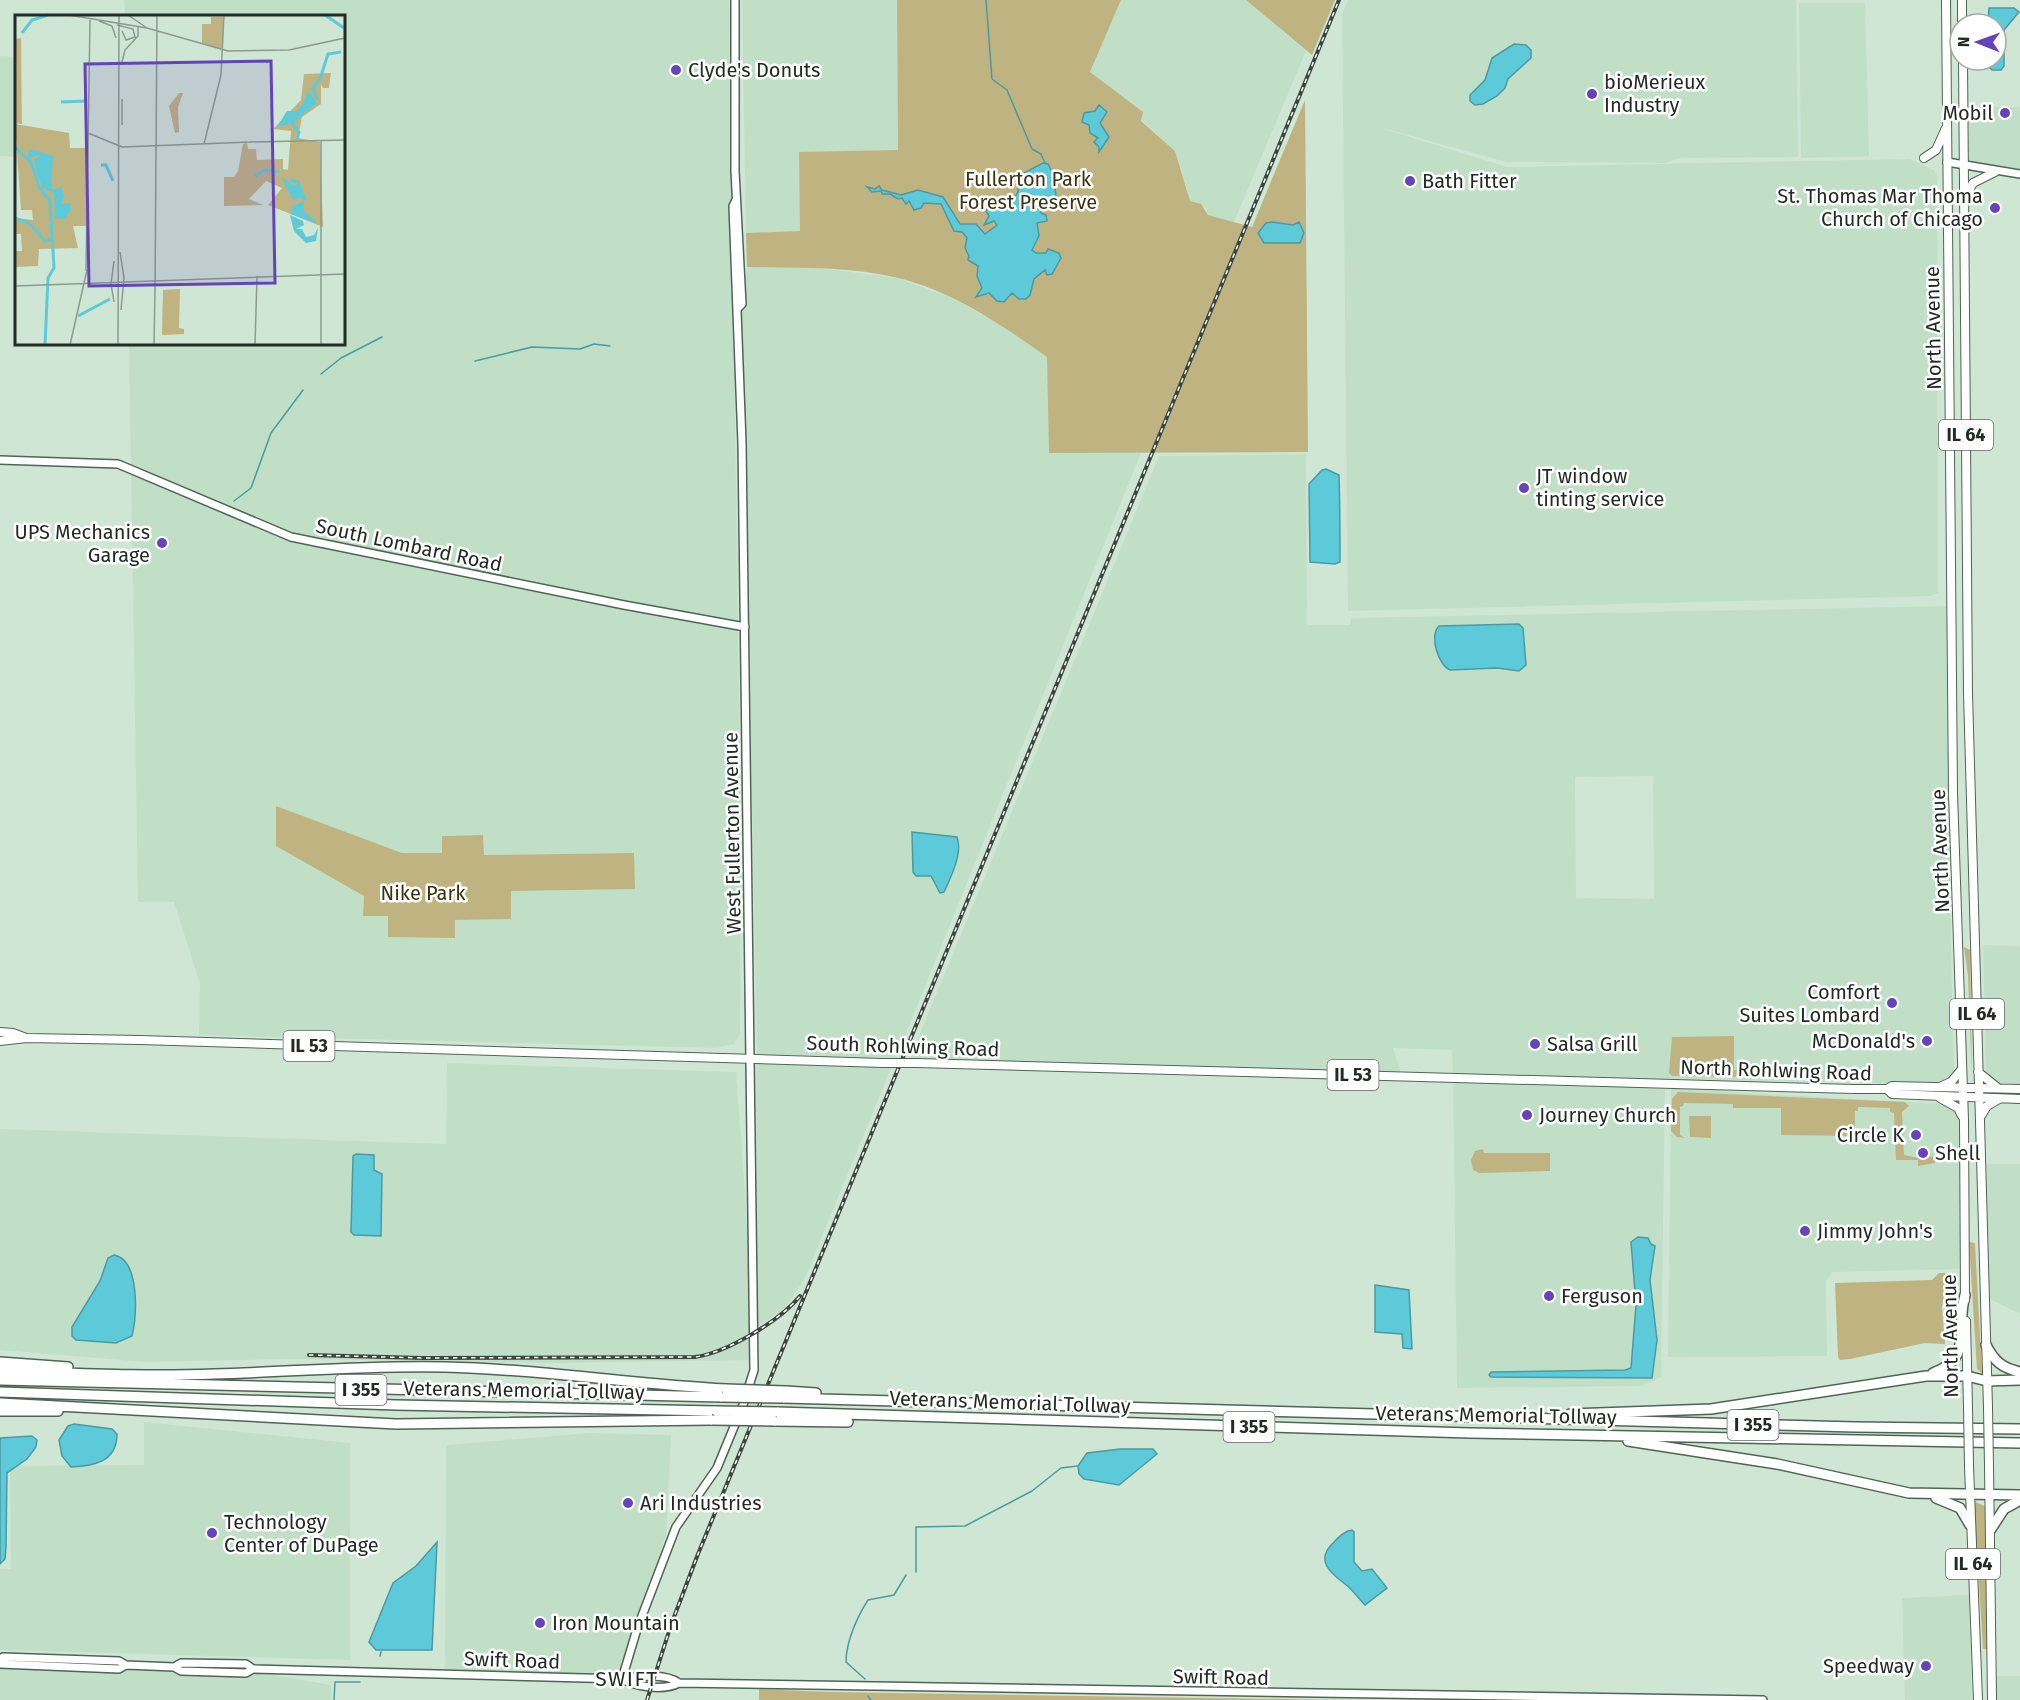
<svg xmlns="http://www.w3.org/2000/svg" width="2020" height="1700" font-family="'Fira Sans',sans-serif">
<rect width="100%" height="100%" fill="#cfe6d4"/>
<path fill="#c1dfc7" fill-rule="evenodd" d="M124,0H729L741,838L740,1034L734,1044L716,1048L199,1035L200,984L174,902H138L129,344H344V16H125ZM276,807L402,853H442V836L483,835L484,855L634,853V889L511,891L455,919V938L388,916H363L364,897Z
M742,0H897L898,150L800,153V231L746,233Z
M1121,0H1246L1306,51L1234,222L1208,215L1206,208L1190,201L1175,151L1090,72Z
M1348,0H1796L1798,157L1679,158L1665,163L1506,162L1375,126L1507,167L1910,159L1934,170L1937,176L1938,593L1931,596L1348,611L1342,14Z
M1799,3H1865L1869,156L1801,158Z
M0,56L16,57V157L0,156Z
M1966,106L2020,107V171L1967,164Z
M747,267L819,268L898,278L949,297L999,323L1048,357L1049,453H1141L896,1058L757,1054L742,311Z
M1306,454L1307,625H1350L1351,618L1948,606L1953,795L1950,905L1954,1075L1941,1082L1879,1083L1453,1074L1452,1050L1393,1048L1401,1073L909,1060L1159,456ZM1653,776L1654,899L1576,898L1575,777Z
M1983,945L2020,946V1084L2002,1083L1991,1080L1986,1075Z
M756,1062L892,1066L804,1280L784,1309L758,1326Z
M447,1063L736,1072L749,1247L752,1360L558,1363L297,1359L145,1362L0,1350V1129L446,1144Z
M1453,1080L1665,1086L1661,1377L1642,1386L1457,1388Z
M1671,1086L1745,1093L1947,1104L1956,1110L1959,1123L1962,1269L1833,1272L1826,1281L1827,1356L1668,1357Z
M1987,1164H2020V1314L1988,1298Z
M144,1422L350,1443V1660L0,1650V1569H11L10,1466L144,1465Z
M590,1433L671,1435L666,1535L620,1678L445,1673L446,1445Z
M1969,1595L1972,1700H1905L1902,1598Z
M0,1663L257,1672L331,1685V1700H0Z
M1993,1676H2020V1700H1993Z"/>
<path fill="#c0b382" d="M897,0H1121L1090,72L1143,112L1141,121L1175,151L1190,201L1201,204L1208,215L1252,227L1305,100L1308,452L1049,453L1047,357C1002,325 952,291 898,278C849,266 796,268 747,267L746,233L800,231L799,152L898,150Z
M1246,0H1335L1312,55Z
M276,806L402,853H442V836L483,835L484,855L634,853L635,889L511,891V919L455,920V938L388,937V916H363L364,896L276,846Z
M1964,947L1970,950L1972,1080L1968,976Z
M1734,1036V1070H1739L1735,1077L1672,1076L1669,1073L1672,1037Z
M1678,1092L1905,1102L1909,1106L1902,1112L1904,1155L1918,1158L1935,1156V1163L1918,1166V1160H1896L1894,1113L1890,1112V1108L1858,1107V1111H1855V1136L1781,1135V1108H1733V1104L1684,1103L1683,1106L1680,1107V1135L1685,1138L1677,1137L1671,1131L1672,1099Z
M1689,1116H1711V1138L1690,1137Z
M1483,1149L1484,1153H1550V1171L1479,1173L1473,1170L1471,1160L1475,1151Z
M1969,1242L1975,1243L1982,1373L1977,1369Z
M1939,1273H1945L1947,1276L1942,1307L1945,1344L1925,1343L1850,1359L1840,1360L1838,1357L1835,1283L1932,1280Z
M1974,1501L1986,1507L1987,1649H1983Z
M759,1689L831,1692L1344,1700H759Z"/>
<path fill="#5ccad9" stroke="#4b9aa3" stroke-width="1.5" d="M1989,8H2014L2019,12L2004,30V66L2001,70H1992L1989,67V60H1996V24H1988Z
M1514,44L1526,45L1531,50V58L1508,79L1505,88L1497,96L1483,104L1475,105L1470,101V95L1485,80L1492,58Z
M1099,105L1107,112L1100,123L1109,137L1099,152V147L1094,142L1098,138L1090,133L1089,125L1082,122L1084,113L1095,111Z
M1043,163L1048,164L1054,176L1056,196L1047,199L1046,196H1042L1041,213L1046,215L1047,221L1037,223L1039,236L1032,250L1036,253H1046L1048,249L1059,253L1061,258L1052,274L1047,275L1045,270L1034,279L1030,295L1026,299H1019L1012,293L1004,302L997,301L989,293L976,297L982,288L977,276L978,266L968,260L969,256L965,248L967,238L962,232L954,231L941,204L924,203L921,208L914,210L909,201L906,204L902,198L898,199L890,194H882L881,191L872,192L867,187L875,189L879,186L882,190L901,195L918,190L943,197L960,224H976L985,234L997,225L994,221L984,225L989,216L986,211L996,198H1014L1018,192V176Z
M1272,222L1293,225L1299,222L1304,233L1300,243H1264L1258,233L1266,223Z
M1326,469L1339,475C1340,505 1340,532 1340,562L1335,564L1310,562L1309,484L1322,470Z
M1519,624L1523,628L1526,665L1519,671L1497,668L1450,670C1438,665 1429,635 1439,626Z
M912,832L957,837C963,853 951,877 944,892L940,893L931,876H916L913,872Z
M356,1154L374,1155V1170L382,1174L381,1236L354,1235L351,1232L353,1156Z
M1638,1237L1648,1238L1651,1244L1655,1246L1650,1280L1657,1340L1652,1378L1491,1377L1489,1375L1491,1372L1625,1370L1631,1368L1636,1305L1631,1242Z
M114,1255C140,1260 137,1315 132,1336L116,1343L76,1340L72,1336V1327L100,1281L108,1258Z
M1375,1285L1409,1290L1412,1349L1403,1348L1402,1334L1375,1332Z
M74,1424L112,1429L117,1434C117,1462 94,1466 71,1467L62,1456L59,1440L68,1426Z
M32,1436L37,1440L36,1447L27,1459L7,1473L6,1547L5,1559L0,1564V1438Z
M1120,1449H1153L1157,1454L1119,1485L1084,1479L1079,1474L1078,1466L1087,1453Z
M1352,1530L1354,1532V1562L1362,1571L1372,1569L1387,1588L1365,1605C1358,1598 1353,1590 1345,1584C1330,1573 1315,1560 1333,1543C1339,1537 1344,1531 1352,1530Z
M437,1542L432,1650H376L369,1642L393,1583L416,1566Z"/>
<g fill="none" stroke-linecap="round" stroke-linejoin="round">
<path stroke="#4b9aa3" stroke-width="1.5" d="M986,0L992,79L1007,90L1032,149L1041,154L1045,163
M475,361L532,347L580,349L594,344L610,346
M321,374L341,358L382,337
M234,501L251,488L271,433L303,390
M916,1572V1527L965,1526L1032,1491L1061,1468L1077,1466
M380,1656L381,1652
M865,1679L846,1662C846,1642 857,1617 868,1600L894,1595L906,1575
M868,1696L871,1700
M334,1700L335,1682H360"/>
<defs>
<path id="secondary" d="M735,0V171L742,304L738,308
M1947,162L2020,174
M0,460L118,464L291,537L624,605L745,627
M0,1660L3,1657L119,1661L126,1665
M0,1664L119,1669L126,1665L174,1667L181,1663L246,1664L253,1669L622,1679C637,1676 667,1673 679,1683
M174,1667L181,1671L246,1673L253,1669
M622,1679L637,1629L676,1527L717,1468L743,1405L754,1370L742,443L733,206L736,200
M622,1679C636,1687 664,1691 679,1683L1763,1700"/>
<path id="primary" d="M1946,0L1953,793L1964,1120L1965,1300
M1962,0V24
M1963,60L1968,693L1988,1407
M1924,158L1936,150L1946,128
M1966,196L1973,183L1995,172
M0,1032L13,1033L26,1038
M0,1041L27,1038L140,1040L883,1063
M917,1063L1854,1089H1887L1892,1086L2020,1089
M1978,1072L1998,1088
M1942,1086L1951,1082L1962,1069
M1887,1089L1892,1094L2020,1099
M1940,1098L1958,1108L1962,1116
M1981,1116L1987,1106L1999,1099
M1966,1321L1968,1407
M1969,1466L1978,1700
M1989,1466L1992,1700"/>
<path id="highway" d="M1986,1345C1994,1361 2002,1368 2020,1372
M0,1362L68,1367
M0,1371C71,1373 143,1377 214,1374C291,1372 367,1365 445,1367C539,1369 632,1384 726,1389
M1933,1373C1974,1358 1955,1330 1965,1295
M0,1380L722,1397
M786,1391L816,1393
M0,1392L396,1405L716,1411
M783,1398L1855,1427L2020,1429
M0,1403L396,1424L712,1420
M0,1411H58
M777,1412L1470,1433L2020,1443
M1570,1414L1711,1409L1926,1376H1967L1987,1381L2020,1380
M774,1421L848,1422
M1628,1441L1777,1464L1909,1493L2020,1495
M1936,1498L1960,1508L1970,1525
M1991,1529L2004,1509L2020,1500"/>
</defs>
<use href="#secondary" stroke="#506455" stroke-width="10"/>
<use href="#primary" stroke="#506455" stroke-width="10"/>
<use href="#highway" stroke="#506455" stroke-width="12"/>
<use href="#secondary" stroke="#fff" stroke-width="7"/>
<use href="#primary" stroke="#fff" stroke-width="8"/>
<use href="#highway" stroke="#fff" stroke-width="9"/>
<defs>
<path id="rail" d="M309,1355L423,1358L695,1357C726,1353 780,1321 800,1296
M647,1700L671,1625L698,1554L1339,0"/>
</defs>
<use href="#rail" stroke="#3b463e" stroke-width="4"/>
<use href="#rail" stroke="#fff" stroke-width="1.5" stroke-dasharray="4.5" stroke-linecap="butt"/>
<defs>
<path id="primary-bridge" d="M883,1063H917
M1968,1407L1969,1466
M1988,1407L1989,1466"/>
<path id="highway-bridge" d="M726,1389L786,1391
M722,1397L783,1398
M716,1411L777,1412
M712,1420L774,1421"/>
</defs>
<use href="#primary-bridge" stroke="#506455" stroke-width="10" stroke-linecap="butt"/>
<use href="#highway-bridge" stroke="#506455" stroke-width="12" stroke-linecap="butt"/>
<use href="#primary-bridge" stroke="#fff" stroke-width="8"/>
<use href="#highway-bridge" stroke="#fff" stroke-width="9"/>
</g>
<g fill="#6643bb" stroke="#fff" stroke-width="2">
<circle cx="676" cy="70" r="6"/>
<circle cx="1592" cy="94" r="6"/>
<circle cx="2005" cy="113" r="6"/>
<circle cx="1410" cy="181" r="6"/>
<circle cx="1995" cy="208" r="6"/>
<circle cx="1524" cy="488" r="6"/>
<circle cx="162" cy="543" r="6"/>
<circle cx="1892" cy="1003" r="6"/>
<circle cx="1927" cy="1041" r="6"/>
<circle cx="1535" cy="1044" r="6"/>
<circle cx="1527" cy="1115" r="6"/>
<circle cx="1916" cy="1135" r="6"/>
<circle cx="1923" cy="1153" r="6"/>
<circle cx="1805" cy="1231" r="6"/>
<circle cx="1549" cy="1296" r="6"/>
<circle cx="628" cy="1503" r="6"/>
<circle cx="212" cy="1533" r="6"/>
<circle cx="540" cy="1623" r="6"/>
<circle cx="1926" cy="1666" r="6"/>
</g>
<g text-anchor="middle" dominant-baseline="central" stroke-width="5" stroke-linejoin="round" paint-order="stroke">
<g fill="#fff" stroke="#646b66" stroke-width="1.5">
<rect x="1939" y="420" width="54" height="30" rx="4.5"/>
<rect x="1950" y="999" width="54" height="30" rx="4.5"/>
<rect x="283.5" y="1031" width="51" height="30" rx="4.5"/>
<rect x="1327.5" y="1060" width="51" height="30" rx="4.5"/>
<rect x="335.5" y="1375" width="51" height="30" rx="4.5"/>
<rect x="1727.5" y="1410" width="51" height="30" rx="4.5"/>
<rect x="1223.5" y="1412" width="51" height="30" rx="4.5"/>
<rect x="1946" y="1549" width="54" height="30" rx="4.5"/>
</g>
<g font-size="18" font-weight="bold" fill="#222b24">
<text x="1966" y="435">IL 64</text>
<text x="1977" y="1014">IL 64</text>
<text x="309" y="1046">IL 53</text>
<text x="1353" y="1075">IL 53</text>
<text x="361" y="1390">I 355</text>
<text x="1753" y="1425">I 355</text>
<text x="1249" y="1427">I 355</text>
<text x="1973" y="1564">IL 64</text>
</g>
<g font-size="20" fill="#222b24" stroke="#fff" text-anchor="start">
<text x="688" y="70">Clyde's Donuts</text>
<text x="1604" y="82">bioMerieux<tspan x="1604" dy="23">Industry</tspan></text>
<text x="1993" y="113" text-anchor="end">Mobil</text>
<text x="1422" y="181">Bath Fitter</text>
<text x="1983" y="196" text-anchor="end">St. Thomas Mar Thoma<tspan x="1983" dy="23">Church of Chicago</tspan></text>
<text x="1536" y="476">JT window<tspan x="1536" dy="23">tinting service</tspan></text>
<text x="150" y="532" text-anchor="end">UPS Mechanics<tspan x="150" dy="23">Garage</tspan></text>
<text x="1880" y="992" text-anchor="end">Comfort<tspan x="1880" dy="23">Suites Lombard</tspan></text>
<text x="1915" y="1041" text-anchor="end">McDonald's</text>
<text x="1547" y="1044">Salsa Grill</text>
<text x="1539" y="1115">Journey Church</text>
<text x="1904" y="1135" text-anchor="end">Circle K</text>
<text x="1935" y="1153">Shell</text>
<text x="1817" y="1231">Jimmy John's</text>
<text x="1561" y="1296">Ferguson</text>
<text x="640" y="1503">Ari Industries</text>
<text x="224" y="1522">Technology<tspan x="224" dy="23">Center of DuPage</tspan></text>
<text x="552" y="1623">Iron Mountain</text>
<text x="1914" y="1666" text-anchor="end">Speedway</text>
</g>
<g font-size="20" fill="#3b320f" stroke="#fff">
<text x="1028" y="179">Fullerton Park<tspan x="1028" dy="23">Forest Preserve</tspan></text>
<text x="423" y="893">Nike Park</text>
</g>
<g font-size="20" fill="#222b24" stroke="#fff">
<text transform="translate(1933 328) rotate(-91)">North Avenue</text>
<text transform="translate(409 545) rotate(12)">South Lombard Road</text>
<text transform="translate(732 833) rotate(-91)">West Fullerton Avenue</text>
<text transform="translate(1940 851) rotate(-92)">North Avenue</text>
<text transform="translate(903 1046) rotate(2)">South Rohlwing Road</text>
<text transform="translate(1776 1070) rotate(2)">North Rohlwing Road</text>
<text transform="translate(1950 1336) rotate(-91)">North Avenue</text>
<text transform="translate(524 1390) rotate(1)">Veterans Memorial Tollway</text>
<text transform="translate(1010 1402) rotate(2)">Veterans Memorial Tollway</text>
<text transform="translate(1496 1415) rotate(1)">Veterans Memorial Tollway</text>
<text transform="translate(512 1660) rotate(2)">Swift Road</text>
<text transform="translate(1221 1677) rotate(1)">Swift Road</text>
</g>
<g font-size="21" letter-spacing="1.5" fill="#222b24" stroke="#fff">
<text x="627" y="1679">SWIFT</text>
</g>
</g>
<g transform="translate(15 15)">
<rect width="330" height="330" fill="#cfe6d4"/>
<path d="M196,2H208V34L187,29V9H196ZM6,23L7,109L0,108V24ZM316,58L314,73H308L306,69V89L287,102L283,123L305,127L308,212L253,190L267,173L251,166L234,184L248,190L209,191V162H219L223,156L228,129L232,128L233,134H241L242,145L268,144V154L273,155L276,116L258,114L286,85L289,59ZM164,78H168L163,92L164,117L160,118L154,91ZM0,109L54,118L55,133H72V211H58L63,233L24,234L23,251L0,252V236H7L6,219H0V203L18,205L17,195H6ZM165,274L164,313L169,314V319L147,320L148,275Z" fill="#c0b382"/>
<path d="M293,76L302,88L278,108L262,112L272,96H281L287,90ZM15,134L38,141L36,173L40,175L46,171L49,181L46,189L55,188L56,195L50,204L40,203L39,178L28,173L22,159L19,145L27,140L12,143ZM266,162L279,171L283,168L275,167V163L284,166L292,185L297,187L288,184L289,196L304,209L276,199L277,191L288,187L286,182L278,185ZM275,200L288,206L289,210L281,214H287L291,222L299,220L303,213L301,226L291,228L279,216Z" fill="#5ccad9"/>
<path fill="none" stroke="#5ccad9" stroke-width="3" d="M310,0L329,13M7,18L17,5L33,0M302,85L298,73L305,64L313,39L326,37M46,87L71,86M277,108L284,117L282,124M0,132L16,147L24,172L35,186L39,253L33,263L30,330M86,150H91L98,166M240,161L250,155L265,157M0,203L14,208L29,225H37M63,301L95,284"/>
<path fill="none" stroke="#8a9b8e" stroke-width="1.5" d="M54,0L132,13L213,36L274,35L330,23M113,0L132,13M84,6L97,11L101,23M102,10L118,14L120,22L111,25L107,16M107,47L110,35L123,21V11M107,110V84M73,118L107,132L236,127M306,125V330M235,127L330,125M189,129L206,60L209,0M105,237L109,263L106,295M99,246L96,269L99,287M71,256L75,5M0,271L330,259M140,277L142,0M55,330L72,255M103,330L104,0M139,330L140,275M240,330L242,261"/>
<path fill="#6643bb" fill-opacity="0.15" stroke="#6643bb" stroke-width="3" d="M256,46L260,268L74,271L70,49Z"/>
<rect width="330" height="330" fill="none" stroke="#222b24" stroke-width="3"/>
</g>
<g transform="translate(1978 42) rotate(271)"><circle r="28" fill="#ffffff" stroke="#a7aaa7" stroke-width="1.5"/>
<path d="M0-4.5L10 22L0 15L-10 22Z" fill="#6643bb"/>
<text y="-9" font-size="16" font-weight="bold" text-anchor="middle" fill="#222b24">N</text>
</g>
</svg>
